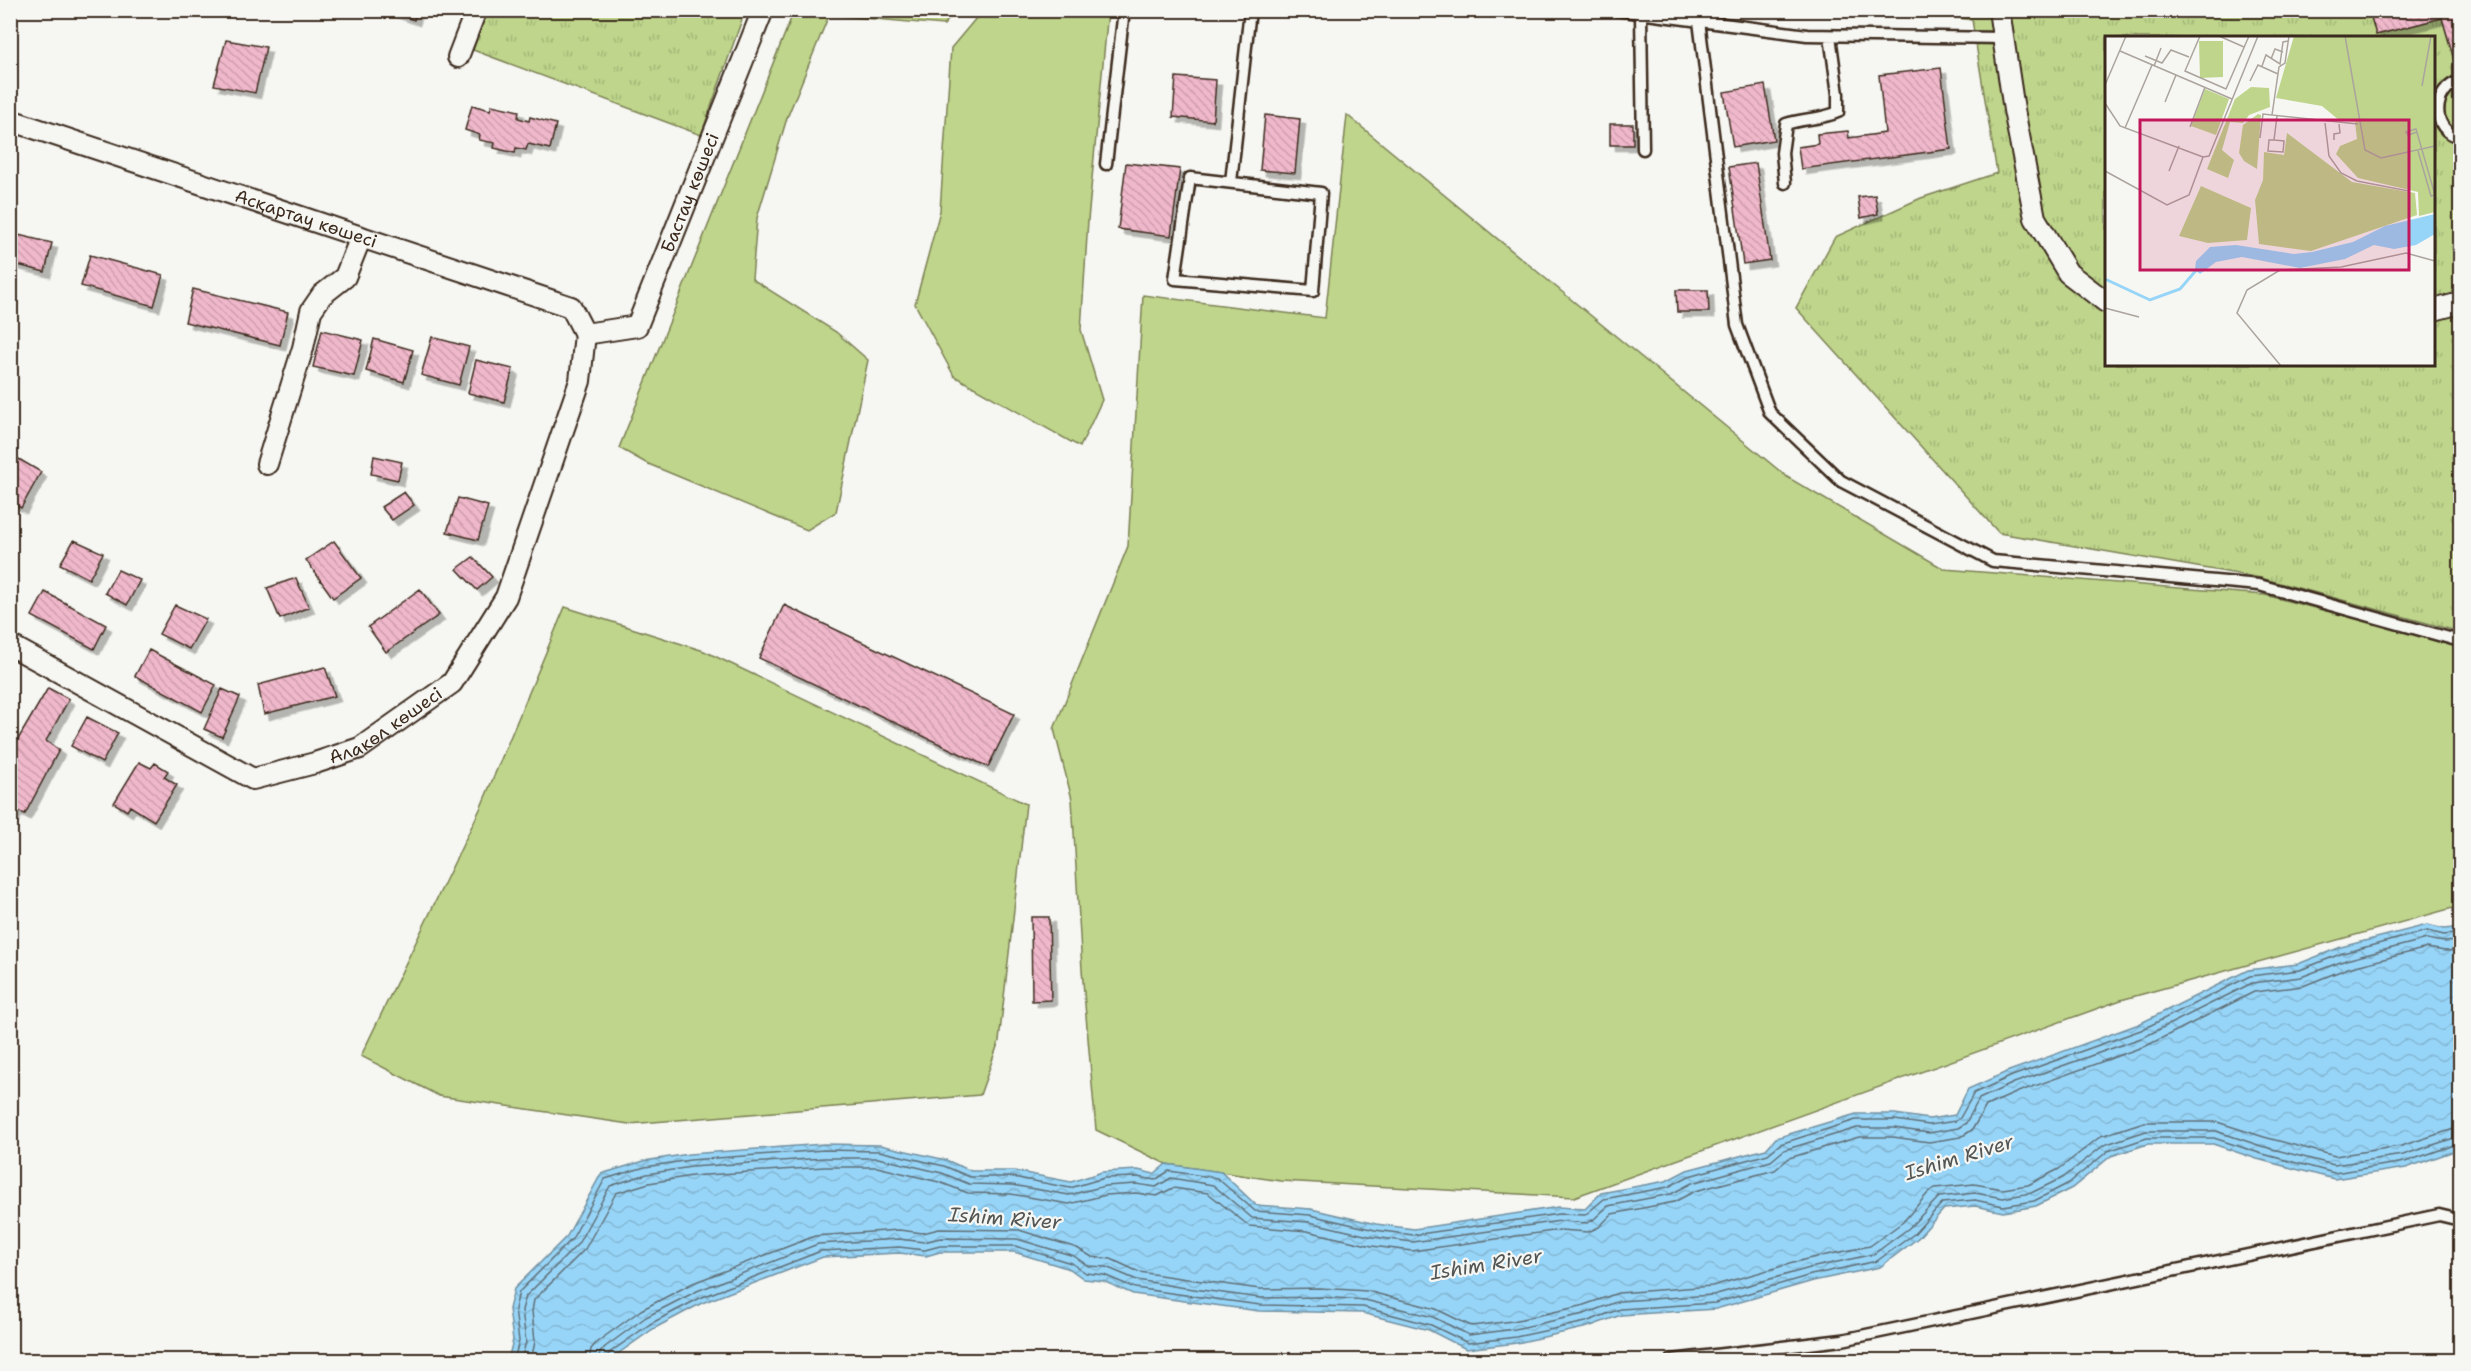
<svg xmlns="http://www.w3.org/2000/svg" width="2471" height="1371" font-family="'Shantell Sans',sans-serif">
<defs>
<pattern id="park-tufts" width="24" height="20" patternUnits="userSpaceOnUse" patternTransform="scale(1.5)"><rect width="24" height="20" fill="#bed58b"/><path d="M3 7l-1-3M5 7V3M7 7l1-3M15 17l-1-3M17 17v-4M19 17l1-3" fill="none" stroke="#a4b778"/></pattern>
<pattern id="water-waves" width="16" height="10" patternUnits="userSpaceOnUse" patternTransform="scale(1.5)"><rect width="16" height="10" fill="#97d5f8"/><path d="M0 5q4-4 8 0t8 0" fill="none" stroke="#83b7d4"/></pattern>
<pattern id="building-back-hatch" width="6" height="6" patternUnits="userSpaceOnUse" patternTransform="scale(1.5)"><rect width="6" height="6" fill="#f0b8cb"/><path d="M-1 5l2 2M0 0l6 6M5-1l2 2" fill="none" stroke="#cf9eae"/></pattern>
<filter id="shadow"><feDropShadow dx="5.5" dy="5.5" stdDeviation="0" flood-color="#0004"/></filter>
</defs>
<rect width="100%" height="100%" fill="#f6f6f2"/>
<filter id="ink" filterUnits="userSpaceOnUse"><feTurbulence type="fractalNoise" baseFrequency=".0167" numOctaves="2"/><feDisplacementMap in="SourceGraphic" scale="12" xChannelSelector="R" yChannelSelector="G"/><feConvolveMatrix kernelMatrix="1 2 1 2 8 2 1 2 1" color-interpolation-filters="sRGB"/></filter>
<g filter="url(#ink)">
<path fill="#bed58b" stroke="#7c8054" stroke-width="1.5" d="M794,11H955L944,25L829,15L787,118L757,218L752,279L836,332L868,360L836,512L807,530L646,463L619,448Z
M982,11H1108L1088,220L1081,330L1102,400L1080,447L954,376L915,304L940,211L951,48Z
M1347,115L1787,477L1944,569L2265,595L2460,646V906L2121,1000L1574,1197L1281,1181L1166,1164L1096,1130L1082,970L1072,799L1054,729L1128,546L1143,295L1325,318Z
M565,607L704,651L1026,804L999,1041L980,1095L629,1124L439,1096L361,1056L481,807Z"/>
<path fill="url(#park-tufts)" stroke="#7c8054" stroke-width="1.5" fill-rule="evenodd" d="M487,11V10L745,11L701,135L473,50Z
M1914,11H2460V632L2261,578L1999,533L1796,308L1835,237L1921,198L1997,173L1972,20ZM2106,38H2434V364H2106Z"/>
<path fill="url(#water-waves)" stroke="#7291a1" stroke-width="1.5" d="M2427,925L2445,929L2460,927V1149L2406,1168L2334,1179L2257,1159L2213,1144H2148L2111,1156L2072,1188L2036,1206L2003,1212L1975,1206L1944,1209L1918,1238L1880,1267L1813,1281L1716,1309L1621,1315L1588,1327L1517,1343L1466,1349L1429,1330L1362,1313L1259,1311L1177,1300L1133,1294L1103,1281L1084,1279L1070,1269L1014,1252H940L926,1256L899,1253L823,1257L702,1303L653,1329L609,1360H508L513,1340L509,1309L514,1289L567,1236L601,1174L644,1161L689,1154L824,1144L880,1145L946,1160L971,1171H1014L1071,1182L1102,1172L1138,1170L1154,1174L1166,1164L1221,1172L1256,1205L1311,1209L1376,1224L1414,1229L1559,1207L1585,1209L1601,1193L1666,1181L1687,1170L1766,1149L1776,1138L1856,1114H1895L1929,1119L1955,1115L1968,1089L2009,1071L2139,1024L2248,970L2298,964L2341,947Z"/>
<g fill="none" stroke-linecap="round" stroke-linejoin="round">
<path stroke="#606e75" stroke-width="1.5" d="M514,1360L519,1341L515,1309L519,1292L572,1239L605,1179L645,1167L690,1160L824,1150L879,1151L944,1166L970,1177H1013L1070,1188L1104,1178L1137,1177L1155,1180L1169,1171L1217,1178L1255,1211L1310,1215L1375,1230L1413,1235L1559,1214L1585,1215L1604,1199L1668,1187L1689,1176L1768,1154L1780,1144L1856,1120H1895L1929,1125L1956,1121L1960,1118L1974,1093L2012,1076L2141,1030L2250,976L2300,970L2343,953L2427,931L2444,935L2460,933
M521,1360L526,1342L522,1310L526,1296L578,1244L610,1186L647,1174L691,1167L824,1158H878L942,1173L969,1184L1012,1185L1069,1195L1105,1186L1136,1184L1156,1187L1171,1178L1213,1185L1252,1218L1309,1222L1373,1237L1413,1242L1560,1221L1587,1223L1593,1220L1608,1206L1671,1194L1692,1183L1771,1161L1784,1150L1857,1128H1894L1929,1133L1958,1128L1966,1123L1979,1099L2014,1083L2144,1037L2252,983L2301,977L2346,960L2427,939L2444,942L2460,941
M531,1360L535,1342L532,1311L534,1300L585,1249L616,1193L649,1183L692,1176L824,1167H877L939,1182L968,1193L1011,1194L1069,1204L1106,1195L1136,1193L1157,1196L1173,1188L1208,1193L1249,1226L1307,1231L1372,1246L1412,1251L1560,1230L1588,1232L1599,1227L1612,1214L1674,1202L1695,1191L1775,1170L1789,1158L1859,1137H1893L1929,1142L1961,1137L1972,1130L1986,1106L2018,1092L2148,1045L2254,992L2303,986L2348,968L2427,948L2445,951L2460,950
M589,1360L591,1349L597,1342L641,1310L693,1283L815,1236L899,1230L923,1233L939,1229L1019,1230L1077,1248L1092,1257L1111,1259L1139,1272L1180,1278L1260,1289L1320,1288L1367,1291L1436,1309L1471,1326L1513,1321L1581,1306L1618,1293L1712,1286L1807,1259L1870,1246L1903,1222L1928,1193L1935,1188L1974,1184L2003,1189L2028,1185L2059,1169L2101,1136L2144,1122H2217L2264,1137L2335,1156L2401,1146L2460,1127
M598,1360L600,1353L605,1347L646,1317L697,1291L818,1244L899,1239L924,1242L940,1238L1017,1239L1074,1256L1088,1266L1106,1267L1137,1280L1179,1287L1260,1298L1320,1297L1365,1300L1433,1317L1469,1335L1515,1329L1584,1314L1619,1301L1713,1295L1810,1268L1874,1254L1909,1228L1939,1197L1975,1193L2003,1198L2031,1193L2064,1177L2104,1145L2146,1131H2216L2261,1146L2334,1165L2403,1155L2460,1136
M606,1360L609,1353L650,1324L700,1298L821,1251L899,1247L925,1250L940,1246H1015L1071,1263L1086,1273L1104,1275L1135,1288L1178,1294L1260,1305L1363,1307L1431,1325L1468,1343L1516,1337L1586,1322L1620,1309L1715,1303L1811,1275L1877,1261L1914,1234L1942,1203L1975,1200L2003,1206L2034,1201L2069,1183L2108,1151L2147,1138H2214L2259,1153L2334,1173L2405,1162L2460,1143"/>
</g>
<path fill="url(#building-back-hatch)" stroke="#3b2a1e" stroke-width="1.5" filter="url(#shadow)" d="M386,10H417L414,20Z
M2369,10H2460V80L2442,18L2376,35Z
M226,40L266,47L255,93L214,85Z
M1941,68L1951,149L1801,169L1798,147L1818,144L1817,134L1848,131L1849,138L1885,133L1879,75Z
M1176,77L1216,80L1213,121L1173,117Z
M1765,85L1774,140L1733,147L1724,92Z
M472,105L490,110L492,105L519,111L518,118L529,121L530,117L556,124L550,149L528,144L526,150L516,148L515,153L494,148L495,143L479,140L480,135L465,130Z
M1265,115L1300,119L1295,173L1260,170Z
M1610,124H1633V145H1610Z
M1126,163L1180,169L1171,236L1118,229Z
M1756,163L1770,260L1743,264L1729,167Z
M1875,195L1878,214L1861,218L1858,197Z
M10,233L52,243L45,272L10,263Z
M90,255L163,275L154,306L81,286Z
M193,289L288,312L280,345L185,322Z
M1676,290H1708L1709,312H1677Z
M322,330L363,340L354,376L313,367Z
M432,337L469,347L459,385L421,375Z
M374,339L413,350L404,382L366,371Z
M476,360L513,369L504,402L468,393Z
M374,456L402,462L398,480L371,474Z
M17,458L41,472L21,508L10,502V469Z
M404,492L414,505L392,520L381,507Z
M458,498L488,506L478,540L447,532Z
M74,540L103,553L89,579L60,564Z
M334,541L361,578L333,598L306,560Z
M473,557L492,577L477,590L457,569Z
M118,570L140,580L127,605L105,593Z
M296,578L309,607L280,619L267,588Z
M420,589L439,615L386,652L368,627Z
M45,592L106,625L94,649L32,616Z
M175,605L206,619L189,649L159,634Z
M784,605L1014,714L988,767L759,658Z
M149,650L216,685L202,712L135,676Z
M325,667L335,696L264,714L258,685Z
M48,688L69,699L46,741L59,750L25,814L16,811L10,820V753Z
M222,689L240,697L222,737L204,729Z
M87,717L118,733L102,763L71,746Z
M139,762L151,768L155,763L168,771L164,777L177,785L154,821L130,806L127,811L114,803Z
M1031,917H1049L1051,1000L1032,1001Z"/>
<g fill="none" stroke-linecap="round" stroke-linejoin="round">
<defs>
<path id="lane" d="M1616,10L1807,35L2003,38
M1641,14L1643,149
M1699,21L1737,325L1770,413L1841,481L1993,561L2259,585L2460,641
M2460,81C2432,89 2430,131 2460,137
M1106,164L1124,10
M1190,178L1321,193L1313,291L1175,279Z
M1231,182L1250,10
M1785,183L1782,153L1786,124C1804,118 1820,120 1838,112V94L1830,36
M1672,1360L1842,1340L2439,1215L2460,1220"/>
<g id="street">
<path d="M1999,10L2014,110L2035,218L2068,273L2106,302"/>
<path d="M458,57L476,10"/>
<path id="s1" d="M10,120L571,307L585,334"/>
<path d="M2434,310L2460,303"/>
<path id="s2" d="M585,334L637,326L763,10"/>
<path d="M267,464L303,348L311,311L322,295L345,277L361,237"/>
<path id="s3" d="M10,645L253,779L315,763L360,748L452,683L506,597L580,381L585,334"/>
</g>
</defs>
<use href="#lane" stroke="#3b2a1e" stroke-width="15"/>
<use href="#street" stroke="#3b2a1e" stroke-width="24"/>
<use href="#lane" stroke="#f6f6f2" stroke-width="10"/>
<use href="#street" stroke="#f6f6f2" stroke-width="20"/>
</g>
</g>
<g text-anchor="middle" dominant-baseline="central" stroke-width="4.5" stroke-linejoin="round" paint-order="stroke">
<g font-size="18" fill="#3b2a1e" stroke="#f6f6f2">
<text stroke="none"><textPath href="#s2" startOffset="196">Бастау көшесі</textPath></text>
<text stroke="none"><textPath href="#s1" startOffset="312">Асқартау көшесі</textPath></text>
<text stroke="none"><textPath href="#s3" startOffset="422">Алакөл көшесі</textPath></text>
</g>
<g font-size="20" font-style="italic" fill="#525554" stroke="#f6f6f2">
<text transform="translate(1959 1157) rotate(-17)">Ishim River</text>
<text transform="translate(1005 1218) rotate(4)">Ishim River</text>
<text transform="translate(1486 1264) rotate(-9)">Ishim River</text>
</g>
</g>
<g transform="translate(2105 36)">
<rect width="330" height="330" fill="#f6f6f2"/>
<path d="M94,5H118V41L95,42ZM146,51L164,52L165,71L144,79L138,87L125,86L117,114L129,124L123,142L102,133L130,63ZM153,78L156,79L152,133L139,125L134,117L138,89ZM182,97L247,146L310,157L312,179L206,215L154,208L150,164L158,144L159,116L179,119ZM96,150L146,172L142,204L103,207L74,200Z" fill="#bed58b"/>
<path d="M189,0H330V176L314,180L313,156L253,142L231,118L235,110L252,103L250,86L234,84L217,70L171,62ZM100,53L124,63L111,99L86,90Z" fill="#bed58b"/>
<path d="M330,178V198L311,209L289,213L269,209L240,223L195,232L137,221L111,226L95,238L90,234L91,225L105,211L131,209L189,218L207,216L248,206L280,190Z" fill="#97d5f8"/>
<path fill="none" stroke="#97d5f8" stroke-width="3" d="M0,243L45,264L75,253L94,231"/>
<path fill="none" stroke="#aba49d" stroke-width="1.5" d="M95,0L80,35L121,53L144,0M114,0L139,11M240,0L260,114L276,122L330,110M15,15L127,63M40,20L57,27L66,14L84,21M166,23L170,13L178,16M49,30L56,12M157,30L161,19L175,28L178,6L183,5M145,45L153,29L173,38M0,49L21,0M317,50L326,0M60,66L71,39M0,67L15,90L98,121M167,79L174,31L180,27L184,0M220,87L224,120L236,137L252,145L304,155V160M85,91L100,51M20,92L47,29M312,96L303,99L301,96L311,93L330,159M155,102L158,78L253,88M169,104L179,105L178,116L163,115L164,104H169L172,80M229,104V98L235,97L234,88M313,115L326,160L330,159M98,121L104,120L153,0M0,135L62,169L84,159L98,121M64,135L74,110M0,272L34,281M176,330L132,277L142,254L175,234L236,231L301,217L330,225"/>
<path fill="#c2185b" fill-opacity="0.15" stroke="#c2185b" stroke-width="3" d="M35,84H304V234H35Z"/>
<rect width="330" height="330" fill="none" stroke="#3b2a1e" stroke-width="3"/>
</g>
<rect width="2471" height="1371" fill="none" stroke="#f6f6f2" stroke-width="36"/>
<rect x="18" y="18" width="2435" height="1335" fill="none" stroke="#3b2a1e" stroke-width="2" filter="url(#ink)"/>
</svg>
